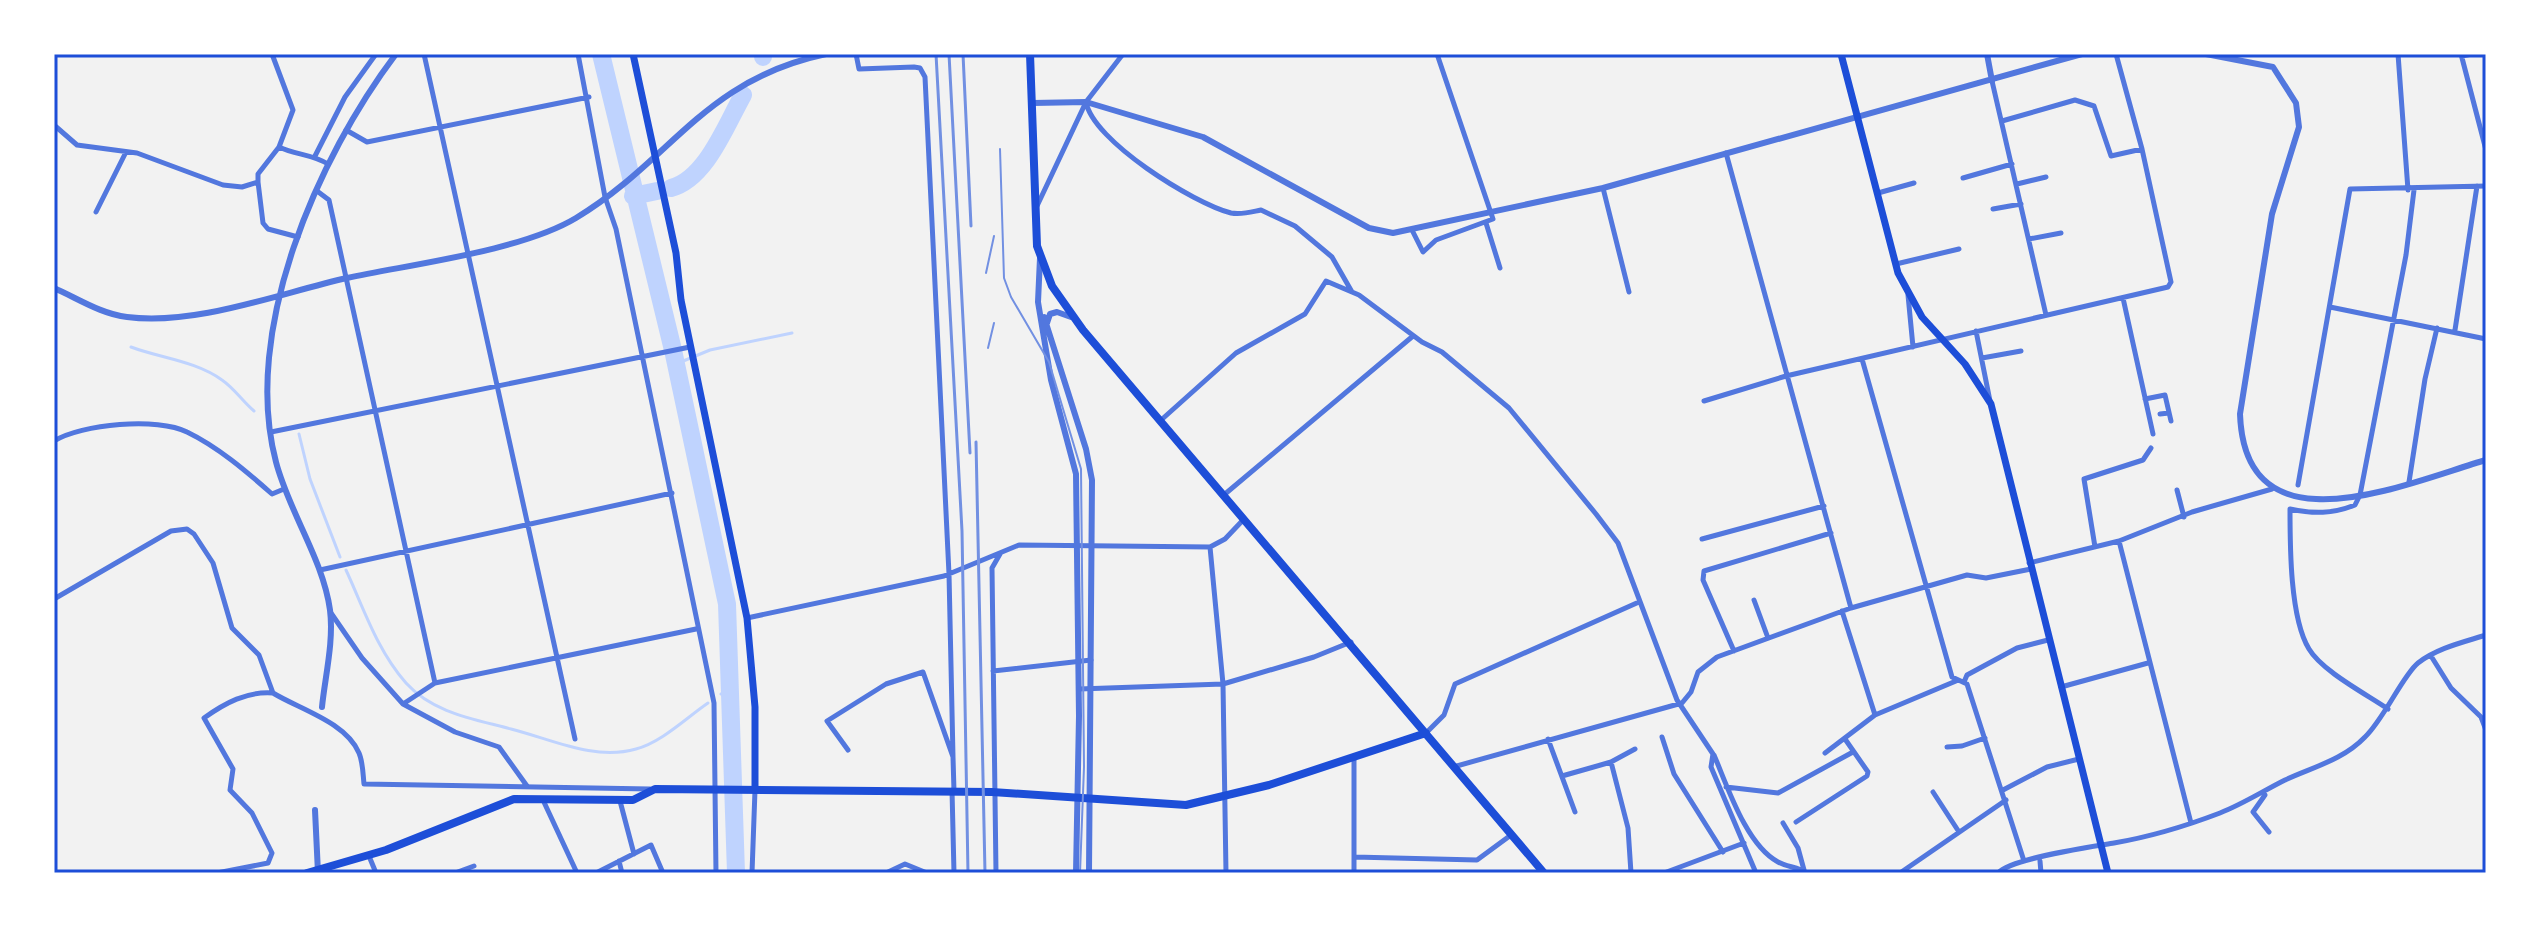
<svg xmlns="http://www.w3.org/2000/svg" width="2540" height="927" font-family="Figtree,sans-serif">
<rect width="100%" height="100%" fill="#f2f2f2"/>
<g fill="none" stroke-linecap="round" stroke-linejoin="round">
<path stroke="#bfd3fe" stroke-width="3" d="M131,347C160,358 196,361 222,380C235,389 242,401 254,411
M676,364L710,350L792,333
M299,434L310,479L340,557
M346,570C364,609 377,650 406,683C433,713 474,719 511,729C551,739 594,761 636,749C662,742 686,718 708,703
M721,694L730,686"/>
<path stroke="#bfd3fe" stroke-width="18" d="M601,54L673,350L727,604L736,873
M763,57V54
M671,188C706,179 726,125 743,95
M633,196L657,191"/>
<path stroke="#5277de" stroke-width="5" d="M272,54L293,110L279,147L258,174V182L263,223L268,229L298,237
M424,54L575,739
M578,54L605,197L616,229L714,703L716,873
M856,54L859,69L914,67L920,68L925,77L949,574L953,757
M2398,54L2408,190
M2461,54L2486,150
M2462,56L2472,54
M1992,81L2046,315
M1086,102C1093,141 1193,203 1231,213C1242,215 1251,212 1261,210L1295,226L1332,257L1352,292
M2002,121L2075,100L2094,106L2111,156L2142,149
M54,125L77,145L137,153L223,185L242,187L258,182
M346,130L367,142L589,97
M279,147C296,155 312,154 328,164
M1726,153L1851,608
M315,156L345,97L376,54
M1963,178L2012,164
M2017,184L2046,177
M1603,188L1629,292
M317,191L329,200L435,683
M1878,193L1914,183
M1037,206L1086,102L1123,54
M1993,209L2021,204
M96,212L126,152
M1486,223L1500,268
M1412,230L1423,252L1436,240L1493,219L1437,54
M2029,239L2061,233
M1896,264L1959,249
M1908,295L1913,347
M2123,298L2153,434
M2330,307L2486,339
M2455,330L2477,186
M1976,331L1990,401
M1982,358L2021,351
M1862,359L1952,677L1967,684L2024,861
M2145,399L2165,395L2171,421
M1704,401L1786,376L2168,287L2171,282L2142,149L2116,54
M2160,414L2169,413
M1160,421L1236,353L1305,314L1326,281L1359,295L1422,342L1442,352L1509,408L1596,514L1618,543L1677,700L1713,754L1711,767L1756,873
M271,432L690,347
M54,441C81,424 158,417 187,432C218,447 246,471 272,494L284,489
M2409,482L2425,379L2437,328
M2298,485L2350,189L2486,186
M2177,490L2184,517
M1225,494L1413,336
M1702,539L1824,506
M2119,541L2191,823
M2095,547L2084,479L2143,460L2151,448
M2029,563L2119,541L2192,512L2272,489
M320,570L672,493
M54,599L171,531L187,529L194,534L213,563L232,628L259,655L273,693C299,709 346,722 359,753C363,762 363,775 364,784L650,789
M1754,600L1768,638
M1842,611L1875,715
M331,613L362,658L403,704L455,732L499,747L527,786
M747,618L944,576L1019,545L1210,547
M1734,651L1703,580L1704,571L1831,533
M2431,656L2451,688L2481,717L2486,730
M993,671L1091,660
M1964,682L1967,675L2017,648L2048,640
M2061,687L2148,663
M1079,689L1223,684L1314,657L1351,642
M403,704L435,683L696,629
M2388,709C2366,694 2322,671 2309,649C2290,618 2290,546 2290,509C2314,514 2332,514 2355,505L2360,495L2406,255L2414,190
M1426,733L1444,715L1455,684L1639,602
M1662,737L1674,774L1723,852
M1548,739L1575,812
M1947,747L1962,746L1985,738
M848,750L827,721L886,684L923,672L953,757L954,791
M1825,753L1875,715L1956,681
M1714,755C1727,785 1746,845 1778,862C1787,867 1798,867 1807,873
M1354,758V873
M1611,762L1628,828L1631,873
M1453,767L1682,703L1691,692L1698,672L1717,657L1851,608L1967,575L1986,578L2031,569
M1562,776L1611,762L1635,749
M1726,787L1778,793L1853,752
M952,790L954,873
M2003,790L2047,767L2079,759
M1933,792L1959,832
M2263,792L2265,795L2253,812L2269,832
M543,800L577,873
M620,801L634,854
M1796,822L1867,776L1868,772L1845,739
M1783,823L1798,848L1804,870
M369,856L376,873
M1354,857L1477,860L1511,835
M619,861L622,873
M2040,861L2041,873
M217,873L268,863L272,853L252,813L230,790L233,769L204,718C225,703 247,691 273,693
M455,873L474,866
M596,873L651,845L663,873
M752,873L755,790
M886,873L905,864L927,873
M996,873L992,568L1000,554
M1226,873L1223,684L1210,547L1225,539L1244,519
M1664,873L1744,843
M1900,873L2006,800
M1998,873C2012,858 2090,847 2114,843C2149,837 2186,826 2220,813C2243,804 2263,791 2285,780C2313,767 2343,760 2365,737C2384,719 2403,675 2418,663C2437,648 2464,642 2486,635"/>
<path stroke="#5277de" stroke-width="6" d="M1987,54L1992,81
M2206,54L2273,67L2296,103L2299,127L2272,214L2240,414C2245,556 2406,483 2486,460
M1033,103L1086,102L1203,137L1369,228L1393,233L1603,188L2082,54
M1040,258L1038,302L1051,380L1076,474L1079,716L1076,873
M54,288C77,298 101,314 127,317C196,326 280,293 347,278C412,264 521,251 576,218C672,160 703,80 826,54
M1044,317L1086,449L1092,480L1089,873
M1047,323L1050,314L1057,312L1071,317
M322,707C325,677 334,641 330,610C323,559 289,512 276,462C241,331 318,157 396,54
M315,810L318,873"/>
<path stroke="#1d4ed8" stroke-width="7" d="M633,54L676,253L681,300L747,618L755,707V790
M1841,54L1898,273L1922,317L1965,364L1991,404L2108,873"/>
<path stroke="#1d4ed8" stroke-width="8" d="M1030,54L1037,246L1052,286L1083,330L1544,873
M307,873L386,850L514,799L633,800L655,789L992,792L1186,805L1269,785L1426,733"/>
<path stroke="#7290e2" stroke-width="2" d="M1000,149L1004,278L1011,297L1049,362L1081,469L1084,767L1080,873
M986,273L994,236
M988,348L994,323"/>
<path stroke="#7290e2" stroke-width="3" d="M936,54L962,531L968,873
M949,54L970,453
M963,54L971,226
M976,442L985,873"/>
</g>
<rect width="2540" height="927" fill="none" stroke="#ffffff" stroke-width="112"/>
<rect x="56" y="56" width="2428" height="815" fill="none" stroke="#1d4ed8" stroke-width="3"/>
</svg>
